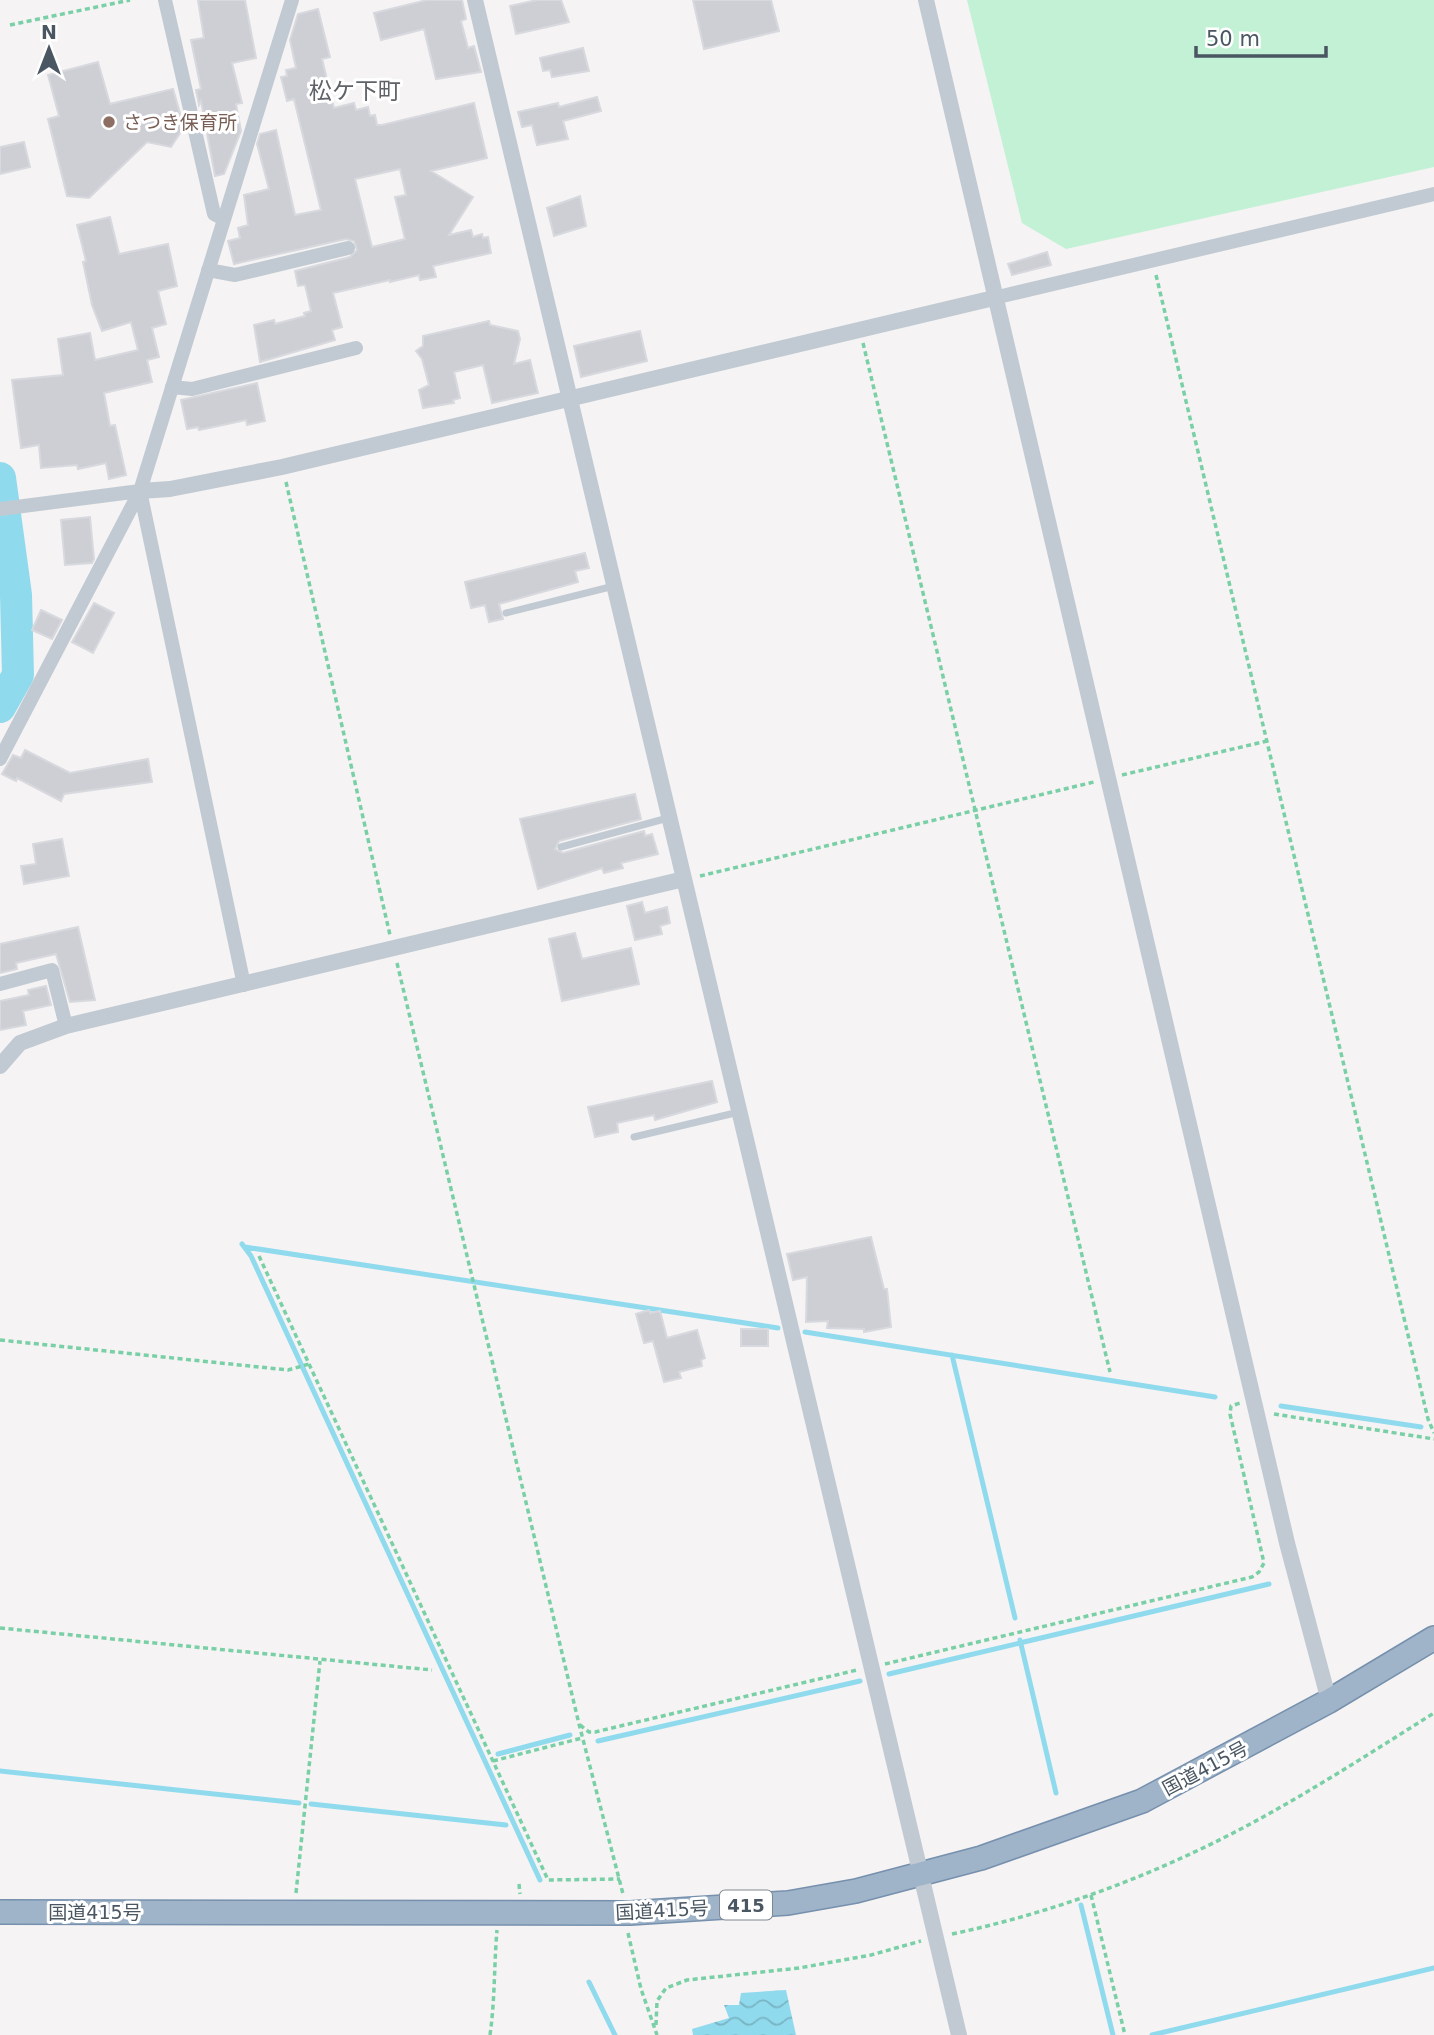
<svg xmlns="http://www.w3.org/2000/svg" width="1434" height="2035" font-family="'DejaVu Sans','Noto Sans JP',sans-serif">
<defs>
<pattern id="water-waves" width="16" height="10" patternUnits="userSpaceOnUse" patternTransform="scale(1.75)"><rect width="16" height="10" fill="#90daee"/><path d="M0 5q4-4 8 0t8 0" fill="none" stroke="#78b4c4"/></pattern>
</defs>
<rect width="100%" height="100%" fill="#f5f3f3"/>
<path fill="#c3f1d5" d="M967,0H1434V167L1066,249L1022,223Z"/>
<path fill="url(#water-waves)" d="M786,1990L796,2035H693L692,2029L729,2018L724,2005H739L741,1993Z"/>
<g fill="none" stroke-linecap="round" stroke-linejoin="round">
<path stroke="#90daee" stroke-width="5" d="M242,1244L251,1256L540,1880
M245,1247L778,1328
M805,1332L1215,1397
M952,1355L1015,1618
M1281,1406L1421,1427
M1020,1640L1056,1793
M889,1674L1269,1584
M598,1741L860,1681
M498,1754L570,1735
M0,1771L299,1803
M311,1804L506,1825
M1081,1905L1113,2035
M589,1982L615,2035
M1152,2035L1434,1968"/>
<path stroke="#90daee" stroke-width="32" d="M0,478L16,595L18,675L0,707"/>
</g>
<path fill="#cdcfd5" stroke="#d7d9de" stroke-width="2" fill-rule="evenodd" d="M198,0H245L256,58L232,63L242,103L236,104L241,131L224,174L215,176L201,101L199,105L196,90L201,89L191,40L204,38Z
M427,0H462L466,19L461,21L468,48L474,46L481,72L436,79L424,29L381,40L374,13Z
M537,0H561L569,22L516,34L510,6Z
M693,0H771L779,31L704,49Z
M318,9L330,57L322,59L334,108L354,103L356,110L368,107L370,116L375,115L377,125H382L474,103L487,158L431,171L473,197L449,235L471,230L473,237L482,234L483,238L488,237L491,253L433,266L436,277L420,280L419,275L390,282V280L333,293L342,327L332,330L335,340L260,362L254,325L274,320L275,324L305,316L304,313L311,311L305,285L298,286L295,271L350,257L357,250L354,241L346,239L234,264L228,241L240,238L238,228L248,225L244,195L269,189L257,144L260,134L276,130L295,215L321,210L294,99L287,101L281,77L287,76L286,70L296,68L290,40L298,14ZM400,169L406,195L395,197L405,239L372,247L355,179Z
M583,48L589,71L552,77L550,70L543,71L540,58Z
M98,62L110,104L173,89L184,127L171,147L147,142L89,198L67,196L48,119L59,116L48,75Z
M597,97L601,111L563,121L568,139L537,145L532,125L522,127L518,112L558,103L559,107Z
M24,142L30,167L0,174V147Z
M580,196L586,226L554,236L547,208Z
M110,217L119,254L168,244L177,286L158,291L166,324L152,328L159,357L147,360L152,382L104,393L110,426L115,425L126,475L109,479L106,463L78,469L77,465L41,468L39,445L21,448L12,380L63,375L58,339L90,333L95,360L138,350L131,322L102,331L92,305L83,262L86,261L77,225Z
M1047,252L1051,265L1012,275L1008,264Z
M489,321L490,325L518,331L520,339L514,364L530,360L538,393L492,403L483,365L454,372L460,398L453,400L454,403L423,408L419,390L429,385L422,359L416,351L423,346V336Z
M640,331L647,361L581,377L574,346Z
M257,383L265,421L247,425L246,420L199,430L198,427L187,429L181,400Z
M90,517L94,559L92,563L65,565L61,520Z
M585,553L589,568L575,571L578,582L499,604L503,619L489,622L485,605L471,608L465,582Z
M94,603L114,613L93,653L72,642Z
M41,610L62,620L52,639L32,630Z
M25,750L70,773L148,759L152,782L64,794L61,801L17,778L16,781L2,774L13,755L21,758Z
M635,794L641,819L559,841L555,849L563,853L644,831L645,836L652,834L658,854L621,863L623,868L604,873L602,868L538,889L520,819Z
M62,839L69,876L24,884L21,866L36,864L33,844Z
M642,902L645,913L667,907L670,923L660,926L662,934L635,940L627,906Z
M78,927L95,1000L70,1002L56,954L16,963L17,969L0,973V944Z
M575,933L582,959L631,948L639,984L562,1001L549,939Z
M46,986L51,1005L23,1011L26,1025L0,1030V1001L29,995L28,990Z
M712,1081L717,1102L655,1120L654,1115L617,1123L618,1132L595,1137L588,1107Z
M871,1237L884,1289H887L891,1327L864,1332V1329L827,1328L828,1321L806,1322L807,1277L793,1280L787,1254Z
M649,1310L650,1313L660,1311L667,1338L697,1330L705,1358L701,1360L702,1366L679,1372L681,1378L664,1382L653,1341L644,1343L636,1314Z
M741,1329H768V1346H741Z"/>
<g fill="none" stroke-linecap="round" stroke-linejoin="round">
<defs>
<path id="trunk" d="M0,1912L630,1913L788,1903L856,1891L981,1858L1142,1801L1329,1701L1434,1638"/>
</defs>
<use href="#trunk" stroke="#7690ad" stroke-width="26"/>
<path stroke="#7ad0a6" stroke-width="3.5" stroke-dasharray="5 3.5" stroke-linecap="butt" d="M10,25L130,0
M1156,275L1428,1419L1434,1433
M863,343L1110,1372
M286,482L390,935
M1122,775L1267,741
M700,876L1094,782
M397,963L579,1724L623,1894
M259,1256L548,1880L620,1879
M0,1340L288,1370L309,1364
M1274,1414L1434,1439
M0,1628L432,1670
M885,1664L1252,1577L1259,1572L1264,1563L1230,1414L1231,1406L1240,1403
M580,1725L589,1732H595L857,1670
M493,1761L582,1738
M519,1884L520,1894
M296,1893L320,1661
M1091,1895L1125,2035
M628,1933L641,1989L657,2035
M952,1934C1066,1910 1178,1866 1279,1808C1332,1778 1383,1745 1434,1713
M656,2025L657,2001L666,1988L687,1980L799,1968L871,1955L921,1941
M490,2035C495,2000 494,1965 497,1930"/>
<path stroke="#c1cad2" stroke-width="7" d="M506,613L614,586
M561,847L668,818
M634,1137L739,1112"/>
<path stroke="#c1cad2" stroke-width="14" d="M165,0L214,214L224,219
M208,270L235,275L348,248
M998,297L1434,194
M172,387L192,389L356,348
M140,491L244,985
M0,509L140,491
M0,759L140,491L292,0
M0,984L52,970L66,1026"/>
<path stroke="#c1cad2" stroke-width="16" d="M475,0L959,2035
M926,0L1287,1543L1329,1701
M140,491L170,489L282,467L998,297
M0,1066L20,1043L66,1026L684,879"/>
<use href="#trunk" stroke="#9fb4c9" stroke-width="23"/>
</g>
<circle fill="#8d6e63" stroke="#fff" stroke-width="2.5" cx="109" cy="122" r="7"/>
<g text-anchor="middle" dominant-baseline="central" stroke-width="6" stroke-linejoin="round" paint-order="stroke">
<rect fill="#fff" stroke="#808990" stroke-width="2" x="720" y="1890.5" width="52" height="29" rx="5"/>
<g font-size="18" font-weight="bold" fill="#4a5661">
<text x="746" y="1905">415</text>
</g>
<g font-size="19" fill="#785e54" stroke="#fff" text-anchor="start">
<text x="123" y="122">さつき保育所</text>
</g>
<g font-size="19" fill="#4a5661" stroke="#fff">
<text transform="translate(1205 1768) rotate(-28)">国道415号</text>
<text transform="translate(662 1910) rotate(-3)">国道415号</text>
<text x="95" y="1912">国道415号</text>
</g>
<g font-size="23" fill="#5f6368" stroke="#fff">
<text x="355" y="91">松ケ下町</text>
</g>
</g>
<g transform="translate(49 49)" stroke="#ffffff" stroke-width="5" paint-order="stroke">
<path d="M0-5L12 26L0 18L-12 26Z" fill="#4a5661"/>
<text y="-10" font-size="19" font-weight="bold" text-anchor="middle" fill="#4a5661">N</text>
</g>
<path d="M1196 46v10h130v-10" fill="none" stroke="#4a5661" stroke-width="3.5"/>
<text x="1206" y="46" font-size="21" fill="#4a5661" stroke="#ffffff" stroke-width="5" paint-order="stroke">50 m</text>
</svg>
